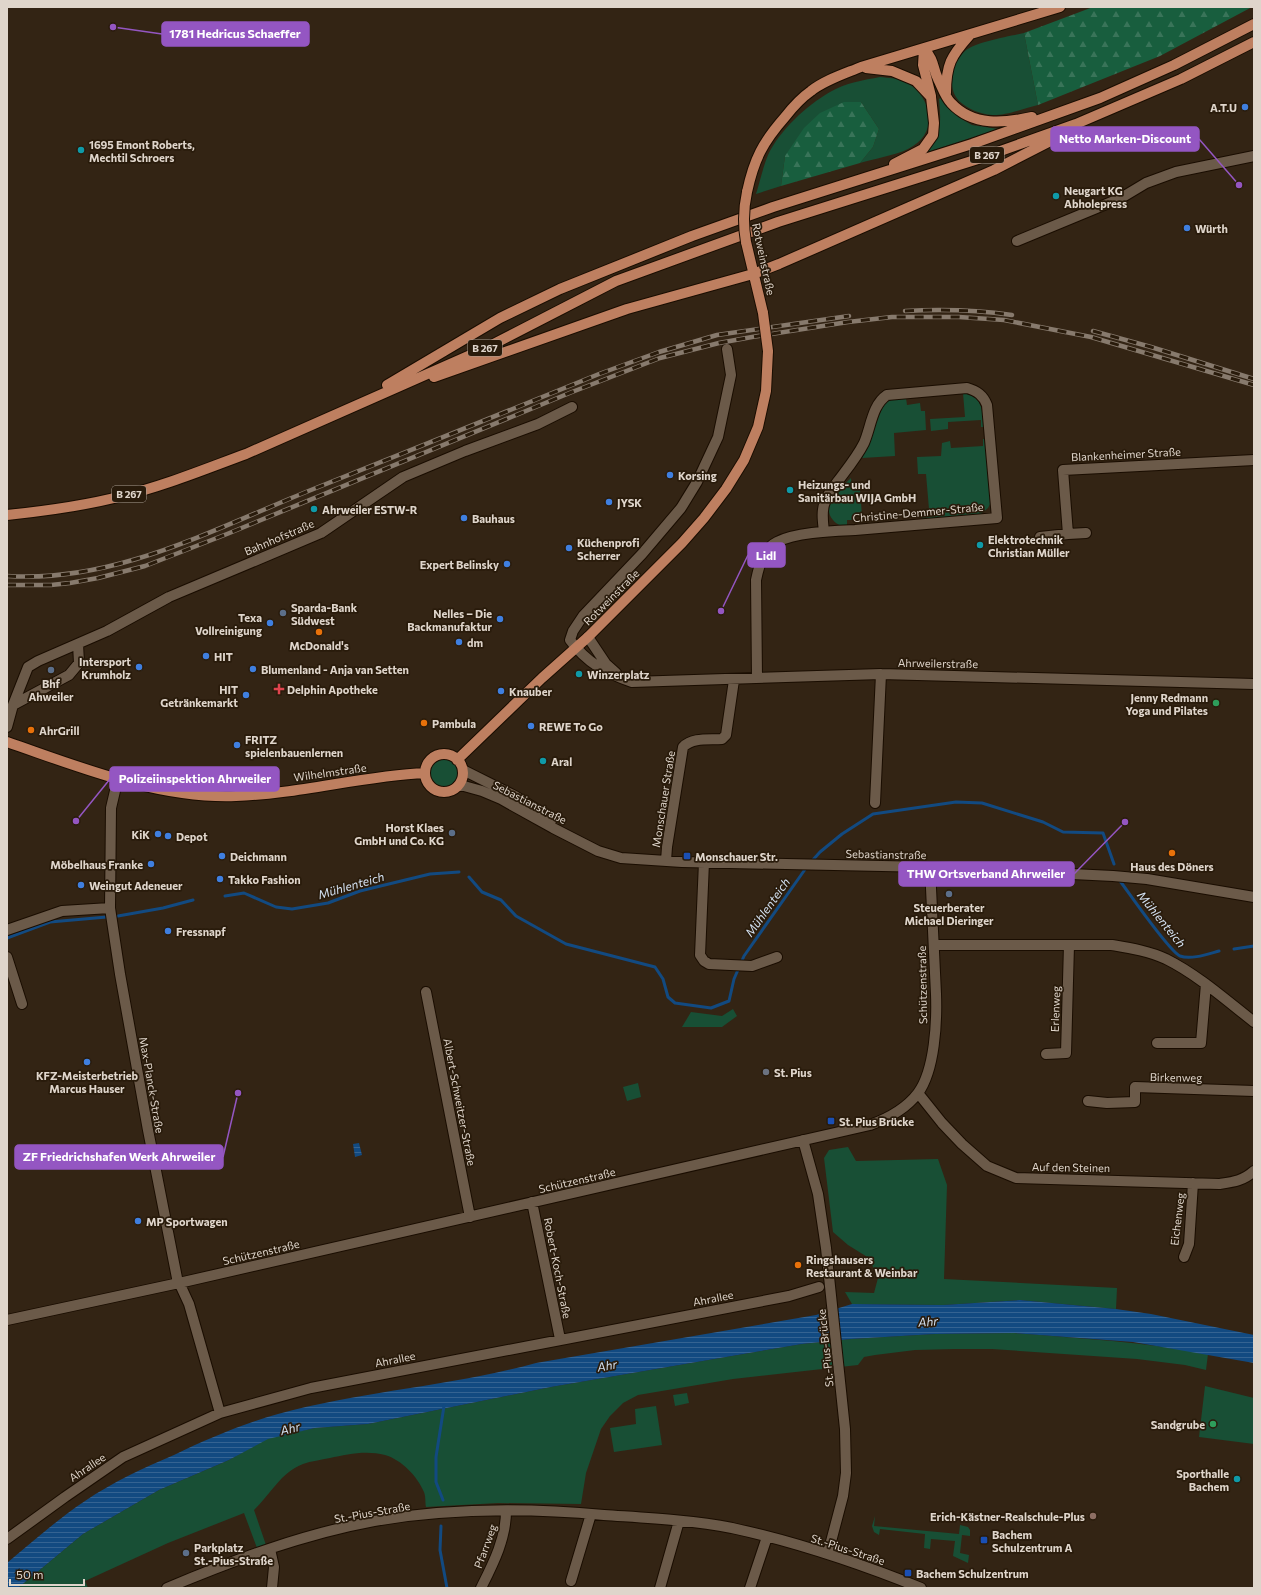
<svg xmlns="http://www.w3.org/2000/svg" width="1261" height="1595" font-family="Commissioner,sans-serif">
<defs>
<pattern id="forest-firs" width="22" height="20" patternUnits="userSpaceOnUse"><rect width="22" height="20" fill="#185e3e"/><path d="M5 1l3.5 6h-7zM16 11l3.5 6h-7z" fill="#397459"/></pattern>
<pattern id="water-rules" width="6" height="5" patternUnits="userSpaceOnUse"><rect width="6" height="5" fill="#124a81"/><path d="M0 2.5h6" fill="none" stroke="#346392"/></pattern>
</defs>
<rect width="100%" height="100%" fill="#332414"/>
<path fill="#184f35" d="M1024,33L1038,105C1026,108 1004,116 992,115C980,114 968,109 959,101C946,87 952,62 965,51C975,42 1010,36 1024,33Z
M880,77C888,78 899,78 905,81C933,98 940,133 908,149C896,155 873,159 860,163L873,147L879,129L861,102L785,156L781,186L756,194C760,181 763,167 768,155C780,130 806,106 830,92C845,83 864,80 880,77Z
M942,97L958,117L972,125L998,129L927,152C942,133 941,122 939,99Z
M963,393C983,396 982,410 984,427H981V420L948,422V429L931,431L930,419L965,417Z
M906,398L907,405L920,403L921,411H925L926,430L894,433L895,456L862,458L883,406C889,398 896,399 906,398Z
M983,439H986L991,502L988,508L980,515L922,519V510L929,509L926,474H918L917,457L941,456L942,443L950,441L951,448L983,446Z
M851,478L852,489H860L862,516H855V520H847V526C841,526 837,525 833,520C820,505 841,488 851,478Z
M428 773a15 15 0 1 1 30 0a15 15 0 1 1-30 0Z
M733,1009L737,1016L722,1027H682L691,1012L722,1016Z
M638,1083L641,1097L627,1101L623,1087Z
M848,1147L856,1161L938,1159L947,1185L944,1279L1117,1288L1116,1309L1020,1300L943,1305L852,1304L845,1292L874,1293L878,1278L869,1258L848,1245L833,1232L824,1158L829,1150Z
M1014,1333C1079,1338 1144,1342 1208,1354L1206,1370L1185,1365L1137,1359L992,1349H955L915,1350L875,1355L864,1357L858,1365L733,1379L638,1395L623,1403L610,1416L601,1429L586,1473L581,1504L498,1503L426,1507C425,1503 426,1497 424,1492C417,1476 402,1460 385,1455C367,1450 347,1454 330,1458C321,1460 311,1461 303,1464C281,1472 270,1495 254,1510L266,1545L257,1548L244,1513L168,1543L85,1581L88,1588H18L83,1534L159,1490L229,1460L268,1438L315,1428L368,1424L551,1387L802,1344L851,1339L935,1334Z
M1205,1386L1254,1398V1444L1199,1437Z
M687,1393L689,1403L675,1406L673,1395Z
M656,1406L662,1445L614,1452L610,1428L636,1424L635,1409Z
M875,1516L874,1526L959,1534L960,1525L968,1527L970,1530V1536L962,1535L960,1553L969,1555L968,1563L953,1556L955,1541L931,1539L930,1549L924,1548L925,1534L880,1529L879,1535L874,1532L872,1526Z"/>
<path fill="url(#forest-firs)" d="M1093,7H1252L1160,56L1038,105L1024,33Z
M844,102H861L879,129L873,147L860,163L781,186L785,156L804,128L820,113Z"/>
<path fill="url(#water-rules)" d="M359,1143L362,1155L355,1157L353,1144Z
M1020,1300L1116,1309L1151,1314L1254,1335V1363L1133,1342L1014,1333L935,1334L851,1339L802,1344L551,1387L368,1424L315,1428L268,1439L229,1460L159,1490L83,1534L18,1588H7V1563C32,1542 58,1519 85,1501C113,1482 143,1468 174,1455C207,1439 242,1424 278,1414C363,1391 452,1386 536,1363L816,1315L852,1304L943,1305Z"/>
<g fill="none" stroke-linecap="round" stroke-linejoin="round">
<path stroke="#124a81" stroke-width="3" d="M811,862L820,852L842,834L873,814L956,802L982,803L1043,822L1063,832L1103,833L1114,864
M469,877L482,892L501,900L516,916L566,944L655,967L663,979L668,997L675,1003L711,1008L729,1001L734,979L744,956L806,868
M1120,881C1130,894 1168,950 1180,956C1191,960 1208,954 1219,951
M225,896L244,893L276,907L292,909L328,903L360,891L430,874L459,872
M7,938L50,922L118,916L163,908L193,900
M1234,949L1254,946
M443,1500L436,1482V1457L444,1406
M441,1526L440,1550L447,1588"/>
<defs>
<path id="minor" d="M1017,241L1121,198L1146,183L1176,172L1254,156
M727,349L731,375L718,437L697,482L681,508L642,554L583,616L573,631L570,640C587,663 606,673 632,682L881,674L1254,684
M1068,534L1086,533
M1040,537L1068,534L1063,470L1254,460
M588,637L606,664L616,673
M757,678L756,580C759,566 763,549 777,542C796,532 834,531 855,530C902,526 950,522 997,518L987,405C983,395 977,391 967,388L887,395C872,405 871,427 864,443C857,457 847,469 838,481C833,488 827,494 825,502C821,511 823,522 824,532
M13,705L69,675L79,663L78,644
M7,727L13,705L28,667L38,661L107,631L169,597L321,533L403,477L465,451L538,424L572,407
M463,770L515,796L533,807L551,821
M118,778L111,808L110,908L120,974L148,1130L177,1278L189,1304L220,1413
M458,786H464L482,791L501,799L553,828L598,851L621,858L682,862L930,867L1113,876L1147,879L1254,897
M875,803L881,674
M666,861L667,847L683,747C693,737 709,740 722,739L726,735L734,680
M704,862L700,955L704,961L709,964L752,966L777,957
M7,930L62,911L110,908
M934,945H1112C1130,948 1149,951 1166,959C1198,975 1226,1000 1254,1022
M7,957L22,1004
M426,992L470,1217
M1157,1043H1201L1206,984
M1046,1054L1066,1053L1069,945
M918,1093L942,1123L962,1144L987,1166L1016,1178L1219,1184C1233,1182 1243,1181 1254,1171
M1088,1101L1107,1103L1135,1102V1087L1254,1091
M803,1140L818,1194L826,1248L845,1429L846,1473L843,1496L828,1553
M532,1202L560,1339
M1184,1257L1189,1244L1193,1183
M7,1320L179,1283L870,1125C889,1118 906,1109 918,1093C935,1070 937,1021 936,994L930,867
M7,1539L65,1497L123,1457L220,1413L311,1388L789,1296L819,1287
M270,1549L274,1567L272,1588
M571,1581L591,1514
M167,1588C234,1560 303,1534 374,1521C450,1508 528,1508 604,1515C646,1518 690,1520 732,1528C797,1542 859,1563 921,1588
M481,1588C493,1564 506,1539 506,1511
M660,1588L679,1521
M750,1588L767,1537"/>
<path id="major" d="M924,49C935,61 932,66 938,79C942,87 945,97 951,103C973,127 1005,123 1032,117
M924,49L923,65L931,96
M866,68L892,71L916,81L931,97L934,123L933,135L923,149L894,164
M946,93C946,65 951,56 969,36
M747,192C754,159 763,142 785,117C792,108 801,98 811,91C825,80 844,74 861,67L1060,7
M746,242L763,313
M434,377L627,309L753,274L779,264L994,170L1064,134
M387,385L500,318L560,289L692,236L773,207L972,144L1100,98L1174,65L1254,24
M7,515C45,511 84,506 122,496C164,486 205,469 246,454L484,349L616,281L778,222L978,159L1076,124L1181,79L1254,42
M7,742C80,767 157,799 236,796C299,794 361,776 425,773
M425 773a19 19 0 1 1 38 0a19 19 0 1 1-38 0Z
M457,760L542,678L588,637L682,543L704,518L726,489L744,460L758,427L766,391L768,351"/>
</defs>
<use href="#minor" stroke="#1a0d01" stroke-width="12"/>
<use href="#major" stroke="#1a0d01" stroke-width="12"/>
<use href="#minor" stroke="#6b5a49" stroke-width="10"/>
<use href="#major" stroke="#be7f60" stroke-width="10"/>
<defs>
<path id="rail" d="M905,311C941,309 977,310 1012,315
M1093,331L1151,347L1254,379
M7,576C113,583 210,531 306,492C404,453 501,414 599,374L659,352L717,335L849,316
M7,585H51L70,583L98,578L145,566L227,534L572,392L660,358L719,343L752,337L848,322L892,317H959L1004,320L1091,337L1254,385"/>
</defs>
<use href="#rail" stroke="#877a6d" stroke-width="4.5"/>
<use href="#rail" stroke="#291b0b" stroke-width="3" stroke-dasharray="9" stroke-linecap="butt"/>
<defs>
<path id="major-bridge" d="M746,242C743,225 743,210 747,192
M763,313L768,351"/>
</defs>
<use href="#major-bridge" stroke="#1a0d01" stroke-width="12" stroke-linecap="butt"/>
<use href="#major-bridge" stroke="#be7f60" stroke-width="10"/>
</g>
<g fill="#3f7fe0" stroke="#291b0b" stroke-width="1.5">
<circle cx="1245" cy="107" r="4"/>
<circle cx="1187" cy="228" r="4"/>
<circle cx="670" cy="475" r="4"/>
<circle cx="609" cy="502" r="4"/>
<circle cx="464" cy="518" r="4"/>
<circle cx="569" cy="548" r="4"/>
<circle cx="507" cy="564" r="4"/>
<circle cx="500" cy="619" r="4"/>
<circle cx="270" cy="623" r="4"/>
<circle cx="459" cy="642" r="4"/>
<circle cx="206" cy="656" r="4"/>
<circle cx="139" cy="667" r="4"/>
<circle cx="253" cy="669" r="4"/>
<circle cx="501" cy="691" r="4"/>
<circle cx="246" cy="695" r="4"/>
<circle cx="531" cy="726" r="4"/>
<circle cx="237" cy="745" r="4"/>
<circle cx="158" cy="834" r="4"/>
<circle cx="168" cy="836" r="4"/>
<circle cx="222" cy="856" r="4"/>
<circle cx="151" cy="864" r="4"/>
<circle cx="220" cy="879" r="4"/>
<circle cx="81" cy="885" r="4"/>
<circle cx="168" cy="931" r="4"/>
<circle cx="87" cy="1062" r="4"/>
<circle cx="138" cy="1221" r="4"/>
</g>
<g fill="#0f9aa8" stroke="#291b0b" stroke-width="1.5">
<circle cx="81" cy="150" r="4"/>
<circle cx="1056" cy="196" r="4"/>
<circle cx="790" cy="490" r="4"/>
<circle cx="314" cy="509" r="4"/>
<circle cx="980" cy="545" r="4"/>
<circle cx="579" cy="674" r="4"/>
<circle cx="543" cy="761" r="4"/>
<circle cx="1237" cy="1479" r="4"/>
</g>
<g fill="#5c6f8a" stroke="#291b0b" stroke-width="1.5">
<circle cx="283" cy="613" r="4"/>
<circle cx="51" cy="670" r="4"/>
<circle cx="452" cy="833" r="4"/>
<circle cx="949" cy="894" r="4"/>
<circle cx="186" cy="1553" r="4"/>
</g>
<g fill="#e8710a" stroke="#291b0b" stroke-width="1.5">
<circle cx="319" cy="632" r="4"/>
<circle cx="424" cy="723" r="4"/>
<circle cx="31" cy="730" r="4"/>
<circle cx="1172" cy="853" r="4"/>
<circle cx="798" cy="1265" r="4"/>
</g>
<path fill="#e0444e" stroke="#291b0b" stroke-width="1.5" d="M277 683h4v4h4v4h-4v4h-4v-4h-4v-4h4z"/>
<g fill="#2e9e5b" stroke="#291b0b" stroke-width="1.5">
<circle cx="1216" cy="703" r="4"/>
<circle cx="1213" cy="1424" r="4"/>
</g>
<g fill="#1a4fb4" stroke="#291b0b" stroke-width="1.5">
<rect x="683" y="852" width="8" height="8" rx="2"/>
<rect x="827" y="1117" width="8" height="8" rx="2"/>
<rect x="980" y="1536" width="8" height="8" rx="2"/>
<rect x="904" y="1569" width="8" height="8" rx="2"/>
</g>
<circle fill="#6b7280" stroke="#291b0b" stroke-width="1.5" cx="766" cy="1072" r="4"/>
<circle fill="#8d6e63" stroke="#291b0b" stroke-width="1.5" cx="1093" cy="1516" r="4"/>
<g text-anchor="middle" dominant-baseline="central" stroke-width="3.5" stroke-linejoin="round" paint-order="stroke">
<g fill="#291b0b" stroke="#a89d91" stroke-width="1">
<rect x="970" y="147" width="34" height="16" rx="3"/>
<rect x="468" y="340" width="34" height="16" rx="3"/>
<rect x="112" y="486" width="34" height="16" rx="3"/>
</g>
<g font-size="10" font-weight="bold" fill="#dfd5cb">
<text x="987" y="155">B 267</text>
<text x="485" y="348">B 267</text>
<text x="129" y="494">B 267</text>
</g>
<g font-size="11" font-weight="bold" fill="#dfd5cb" stroke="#291b0b" text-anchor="start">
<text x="1237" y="107" text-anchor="end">A.T.U</text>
<text x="89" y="144">1695 Emont Roberts,<tspan x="89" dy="13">Mechtil Schroers</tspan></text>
<text x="1064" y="190">Neugart KG<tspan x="1064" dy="13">Abholepress</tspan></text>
<text x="1195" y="228">Würth</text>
<text x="678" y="475">Korsing</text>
<text x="798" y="484">Heizungs- und<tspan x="798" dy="13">Sanitärbau WIJA GmbH</tspan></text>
<text x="617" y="502">JYSK</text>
<text x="322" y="509">Ahrweiler ESTW-R</text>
<text x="472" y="518">Bauhaus</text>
<text x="988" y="539">Elektrotechnik<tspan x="988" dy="13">Christian Müller</tspan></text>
<text x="577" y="542">Küchenprofi<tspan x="577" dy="13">Scherrer</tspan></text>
<text x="499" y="564" text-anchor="end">Expert Belinsky</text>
<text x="291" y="607">Sparda-Bank<tspan x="291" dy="13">Südwest</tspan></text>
<text x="492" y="613" text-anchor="end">Nelles – Die<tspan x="492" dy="13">Backmanufaktur</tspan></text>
<text x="262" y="617" text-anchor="end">Texa<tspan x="262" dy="13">Vollreinigung</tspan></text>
<text x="467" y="642">dm</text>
<text x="319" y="645" text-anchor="middle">McDonald's</text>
<text x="214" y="656">HIT</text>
<text x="131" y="661" text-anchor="end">Intersport<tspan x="131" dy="13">Krumholz</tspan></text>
<text x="261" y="669">Blumenland - Anja van Setten</text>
<text x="587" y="674">Winzerplatz</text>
<text x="51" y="683" text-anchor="middle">Bhf<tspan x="51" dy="13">Ahweiler</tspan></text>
<text x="238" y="689" text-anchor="end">HIT<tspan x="238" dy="13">Getränkemarkt</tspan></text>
<text x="287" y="689">Delphin Apotheke</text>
<text x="509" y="691">Knauber</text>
<text x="1208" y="697" text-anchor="end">Jenny Redmann<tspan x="1208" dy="13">Yoga und Pilates</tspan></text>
<text x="432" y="723">Pambula</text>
<text x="539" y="726">REWE To Go</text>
<text x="39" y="730">AhrGrill</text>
<text x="245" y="739">FRITZ<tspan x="245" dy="13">spielenbauenlernen</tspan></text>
<text x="551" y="761">Aral</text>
<text x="444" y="827" text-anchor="end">Horst Klaes<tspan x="444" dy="13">GmbH und Co. KG</tspan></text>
<text x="150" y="834" text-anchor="end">KiK</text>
<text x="176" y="836">Depot</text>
<text x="230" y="856">Deichmann</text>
<text x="695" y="856">Monschauer Str.</text>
<text x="143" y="864" text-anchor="end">Möbelhaus Franke</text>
<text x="1172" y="866" text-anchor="middle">Haus des Döners</text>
<text x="228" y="879">Takko Fashion</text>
<text x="89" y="885">Weingut Adeneuer</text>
<text x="949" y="907" text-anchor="middle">Steuerberater<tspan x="949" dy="13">Michael Dieringer</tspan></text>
<text x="176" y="931">Fressnapf</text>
<text x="774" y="1072">St. Pius</text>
<text x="87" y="1075" text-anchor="middle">KFZ-Meisterbetrieb<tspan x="87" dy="13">Marcus Hauser</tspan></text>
<text x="839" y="1121">St. Pius Brücke</text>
<text x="146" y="1221">MP Sportwagen</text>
<text x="806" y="1259">Ringshausers<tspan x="806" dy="13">Restaurant &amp; Weinbar</tspan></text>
<text x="1205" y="1424" text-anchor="end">Sandgrube</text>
<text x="1229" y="1473" text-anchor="end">Sporthalle<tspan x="1229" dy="13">Bachem</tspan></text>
<text x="1085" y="1516" text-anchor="end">Erich-Kästner-Realschule-Plus</text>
<text x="992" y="1534">Bachem<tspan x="992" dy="13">Schulzentrum A</tspan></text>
<text x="194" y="1547">Parkplatz<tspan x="194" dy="13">St.-Pius-Straße</tspan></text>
<text x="916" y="1573">Bachem Schulzentrum</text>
</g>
<g font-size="11" fill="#dfd5cb" stroke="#291b0b">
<text transform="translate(764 259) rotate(78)">Rotweinstraße</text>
<text transform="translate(1126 454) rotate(-3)">Blankenheimer Straße</text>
<text transform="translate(918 512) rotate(-5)">Christine-Demmer-Straße</text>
<text transform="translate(279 537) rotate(-23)">Bahnhofstraße</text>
<text transform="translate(611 597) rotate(-45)">Rotweinstraße</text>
<text transform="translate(938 663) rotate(1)">Ahrweilerstraße</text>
<text transform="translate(330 772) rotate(-8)">Wilhelmstraße</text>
<text transform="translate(663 799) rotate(-81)">Monschauer Straße</text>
<text transform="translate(530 802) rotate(27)">Sebastianstraße</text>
<text transform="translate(886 854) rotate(1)">Sebastianstraße</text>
<text transform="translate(922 985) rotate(-91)">Schützenstraße</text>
<text transform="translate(1055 1009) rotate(-88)">Erlenweg</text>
<text transform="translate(1176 1077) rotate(1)">Birkenweg</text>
<text transform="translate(152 1085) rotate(80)">Max-Planck-Straße</text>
<text transform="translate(460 1102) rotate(79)">Albert-Schweitzer-Straße</text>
<text transform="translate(1071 1167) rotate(1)">Auf den Steinen</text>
<text transform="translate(577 1180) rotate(-13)">Schützenstraße</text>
<text transform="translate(1177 1219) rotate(-83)">Eichenweg</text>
<text transform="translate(261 1252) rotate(-13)">Schützenstraße</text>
<text transform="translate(558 1268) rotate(79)">Robert-Koch-Straße</text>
<text transform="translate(713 1298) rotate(-11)">Ahrallee</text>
<text transform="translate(825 1348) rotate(-96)">St.-Pius-Brücke</text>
<text transform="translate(395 1359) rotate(-11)">Ahrallee</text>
<text transform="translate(87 1467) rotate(-34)">Ahrallee</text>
<text transform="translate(372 1512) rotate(-10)">St.-Pius-Straße</text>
<text transform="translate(485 1546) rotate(-70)">Pfarrweg</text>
<text transform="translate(848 1549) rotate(18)">St.-Pius-Straße</text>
</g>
<g font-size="12" font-style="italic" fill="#d4e2f3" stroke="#291b0b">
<text transform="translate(351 885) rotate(-16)">Mühlenteich</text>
<text transform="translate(767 907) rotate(-55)">Mühlenteich</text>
<text transform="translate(1162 919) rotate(51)">Mühlenteich</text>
<text transform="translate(928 1321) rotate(-5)">Ahr</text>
<text transform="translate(607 1365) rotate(-10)">Ahr</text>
<text transform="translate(290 1428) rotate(-14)">Ahr</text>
</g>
</g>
<path fill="none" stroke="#9456c2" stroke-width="1.5" d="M113 27L162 34M1239 185L1199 139M721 611L748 555M76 821L110 779M1125 822L1074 874M238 1093L223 1157"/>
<g fill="#9456c2" stroke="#291b0b" stroke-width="1.5">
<circle cx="113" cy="27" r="4"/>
<circle cx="1239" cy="185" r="4"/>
<circle cx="721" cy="611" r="4"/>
<circle cx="76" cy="821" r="4"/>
<circle cx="1125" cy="822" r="4"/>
<circle cx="238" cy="1093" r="4"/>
</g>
<g fill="#9456c2" stroke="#9456c2" stroke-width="1.5">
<rect x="162" y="22" width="147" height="24" rx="4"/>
<rect x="1051" y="127" width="148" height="24" rx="4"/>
<rect x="748" y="543" width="37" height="24" rx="4"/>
<rect x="110" y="767" width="169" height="24" rx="4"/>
<rect x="899" y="862" width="175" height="24" rx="4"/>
<rect x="15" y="1145" width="208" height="24" rx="4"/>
</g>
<g font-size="12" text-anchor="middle" font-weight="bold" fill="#fff">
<text x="235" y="38">1781 Hedricus Schaeffer</text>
<text x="1125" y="143">Netto Marken-Discount</text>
<text x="766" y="560">Lidl</text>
<text x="195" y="783">Polizeiinspektion Ahrweiler</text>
<text x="986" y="878">THW Ortsverband Ahrweiler</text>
<text x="119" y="1161">ZF Friedrichshafen Werk Ahrweiler</text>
</g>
<rect width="1261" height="1595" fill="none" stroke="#dfd5cb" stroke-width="16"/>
<path d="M10 1579v6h74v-6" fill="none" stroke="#dfd5cb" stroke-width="2"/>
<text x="16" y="1579" font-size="12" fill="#dfd5cb" stroke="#291b0b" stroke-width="3" paint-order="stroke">50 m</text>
</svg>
